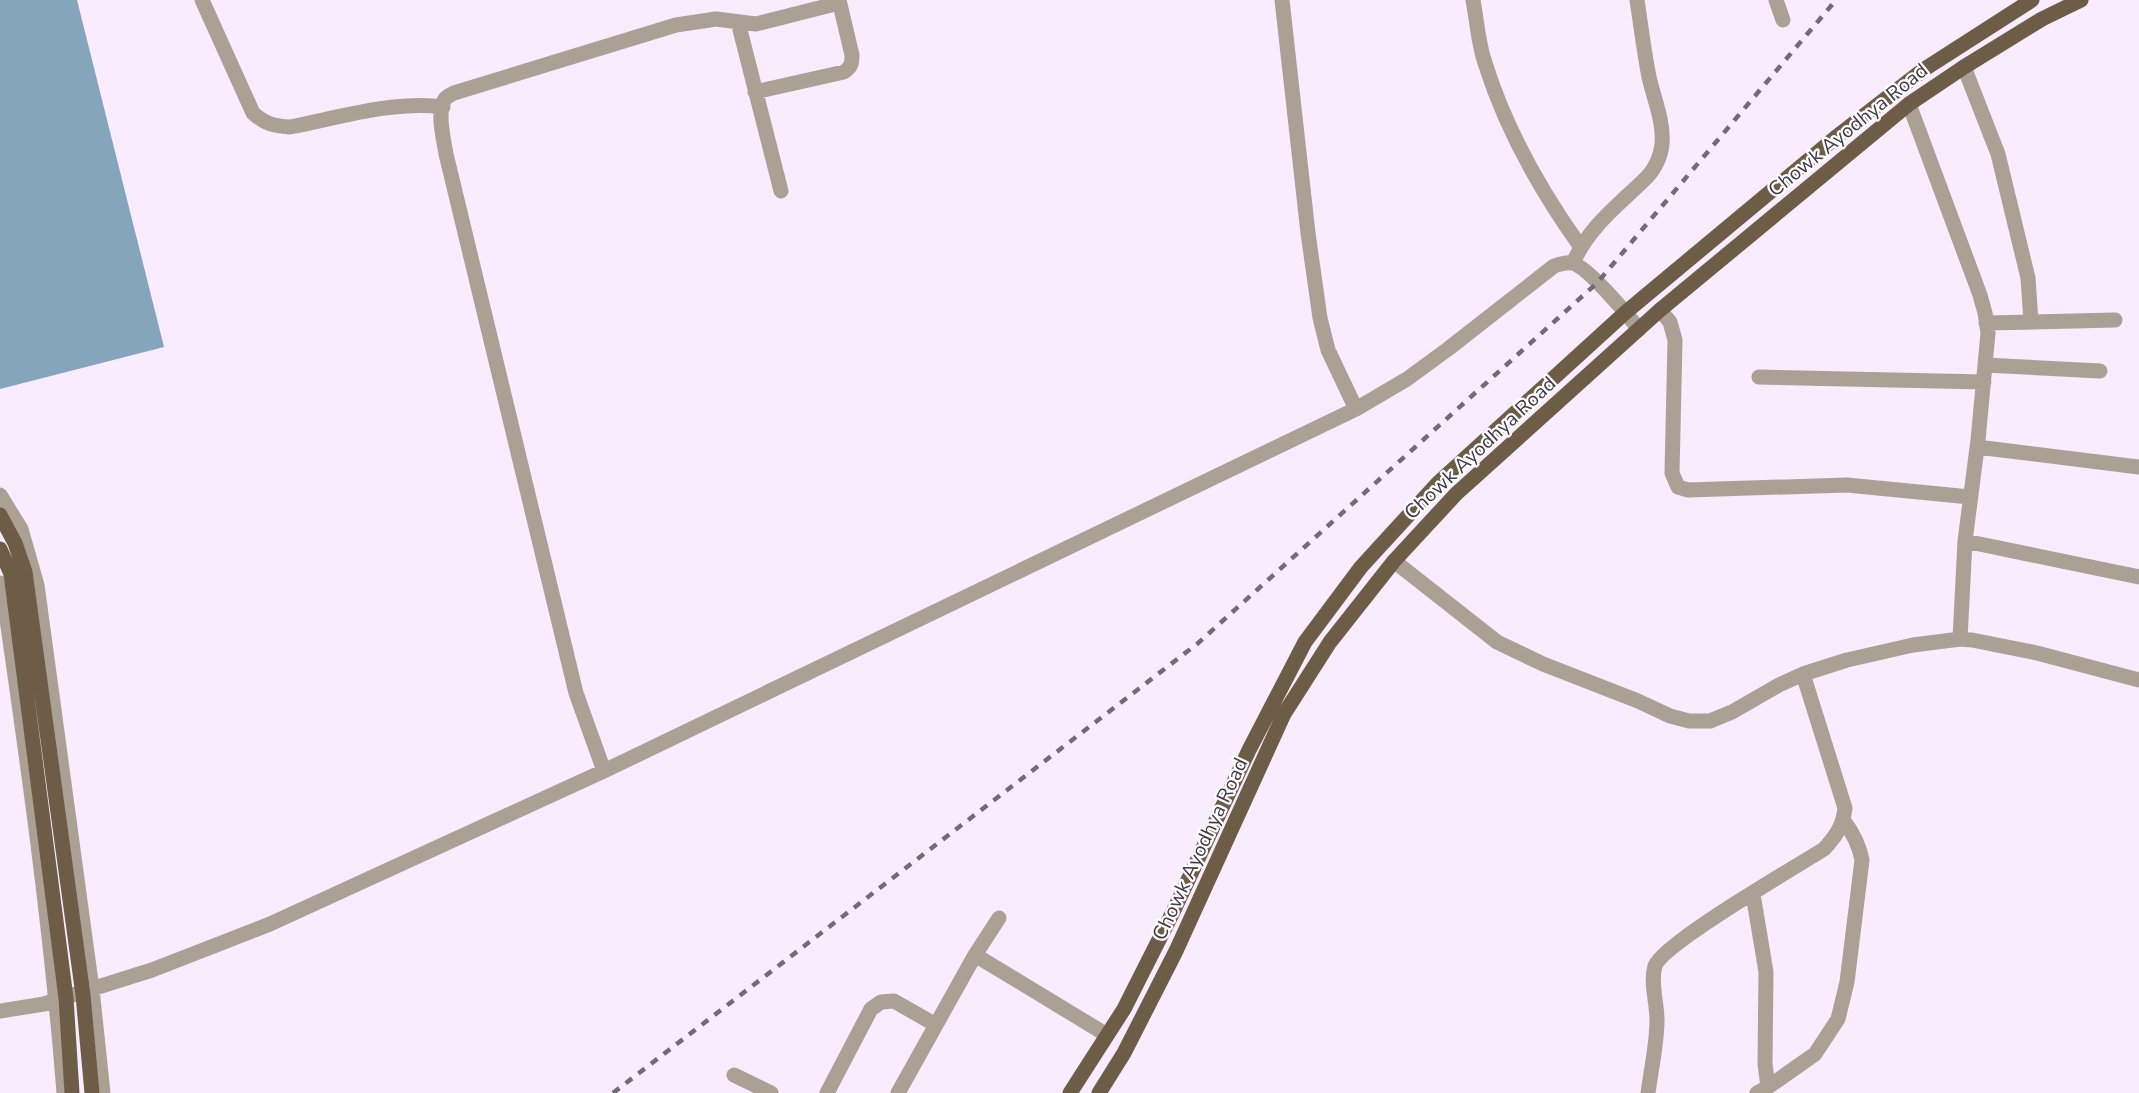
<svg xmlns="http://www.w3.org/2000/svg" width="2139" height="1093" font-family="'Nunito Sans',sans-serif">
<rect width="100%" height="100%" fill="#f9ecfe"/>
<path fill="#85a5bc" d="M0,0H77L164,347L0,389Z"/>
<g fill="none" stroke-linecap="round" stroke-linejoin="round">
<path stroke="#aaa093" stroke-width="15" d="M202,0L253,113C265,124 274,126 290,127C337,118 396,100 443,107
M1282,0L1308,233L1320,318L1328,350L1356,409
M1473,0C1477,21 1478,43 1485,63C1506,130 1540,190 1580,246
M1776,0L1783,20
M738,22L781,191
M1964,67L1998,154L2028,278L2031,322
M755,92L844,72C851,67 852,64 852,55L839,0
M1909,104L1980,295L1985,313L1988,333L1978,440L1965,541L1960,639
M1573,263C1589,226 1619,205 1647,177C1655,169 1661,156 1662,144C1664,122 1654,99 1649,77C1644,52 1641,26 1637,0
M1660,310L1670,322L1675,340L1672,473L1678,487L1688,490L1847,485L1970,497
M1986,323L2115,320
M1985,365L2100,371
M1759,377L1984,382
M1977,447L2139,467
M0,495L21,529L37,585L92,989L103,1093
M1965,541L2139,577
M1394,561L1497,642L1543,664L1638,701L1670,716L1689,721H1710L1732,712L1779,685L1803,674L1847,660L1913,645L1960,639L1972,640L2037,653L2139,680
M0,583L3,592C27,758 51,925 64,1093
M604,771L576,693L446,154C444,141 436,111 445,99C447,96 451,95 454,93L676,25L716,19L756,24L839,3
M1753,894L1766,972L1765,1064L1768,1087
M975,955L1107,1035
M0,1011L44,1004L152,970L270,924L604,771L1356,409L1407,379L1448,349L1554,266C1560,264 1566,262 1572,263C1587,266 1628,315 1639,329
M734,1075L771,1093
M827,1093L871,1009L881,1002L894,1001L936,1025
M898,1093L975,955L999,918
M1648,1093C1651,1070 1657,1044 1657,1020C1657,1003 1650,982 1655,966C1663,943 1796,867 1824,849C1836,836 1843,826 1845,808L1803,674
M1757,1093L1768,1087L1815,1054L1838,1019L1847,982L1862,860C1859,844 1853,833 1844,821"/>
<path stroke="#6e5d46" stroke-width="15" d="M0,515L15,543L25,572L83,995L92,1093
M0,549L11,574L66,998L72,1093
M1070,1093L1124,1009L1173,912L1249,750L1305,642L1361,567L1438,483L1626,312L1835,138L1923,70L2032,0
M1099,1093L1124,1053L1176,951L1284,714L1330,642L1394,561L1456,494L1660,310L1909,104L1964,67L2042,19L2081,0"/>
<path stroke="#736a78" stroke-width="4.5" stroke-dasharray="8 8" stroke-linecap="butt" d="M613,1093L1197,644L1597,283L1836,0"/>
</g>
<g text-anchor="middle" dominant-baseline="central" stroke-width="4.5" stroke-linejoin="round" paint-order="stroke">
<g font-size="20" fill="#413945" stroke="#fff">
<text transform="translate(1848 130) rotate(-39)">Chowk Ayodhya Road</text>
<text transform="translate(1480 448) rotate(-43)">Chowk Ayodhya Road</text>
<text transform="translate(1200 849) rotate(-65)">Chowk Ayodhya Road</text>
</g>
</g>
</svg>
